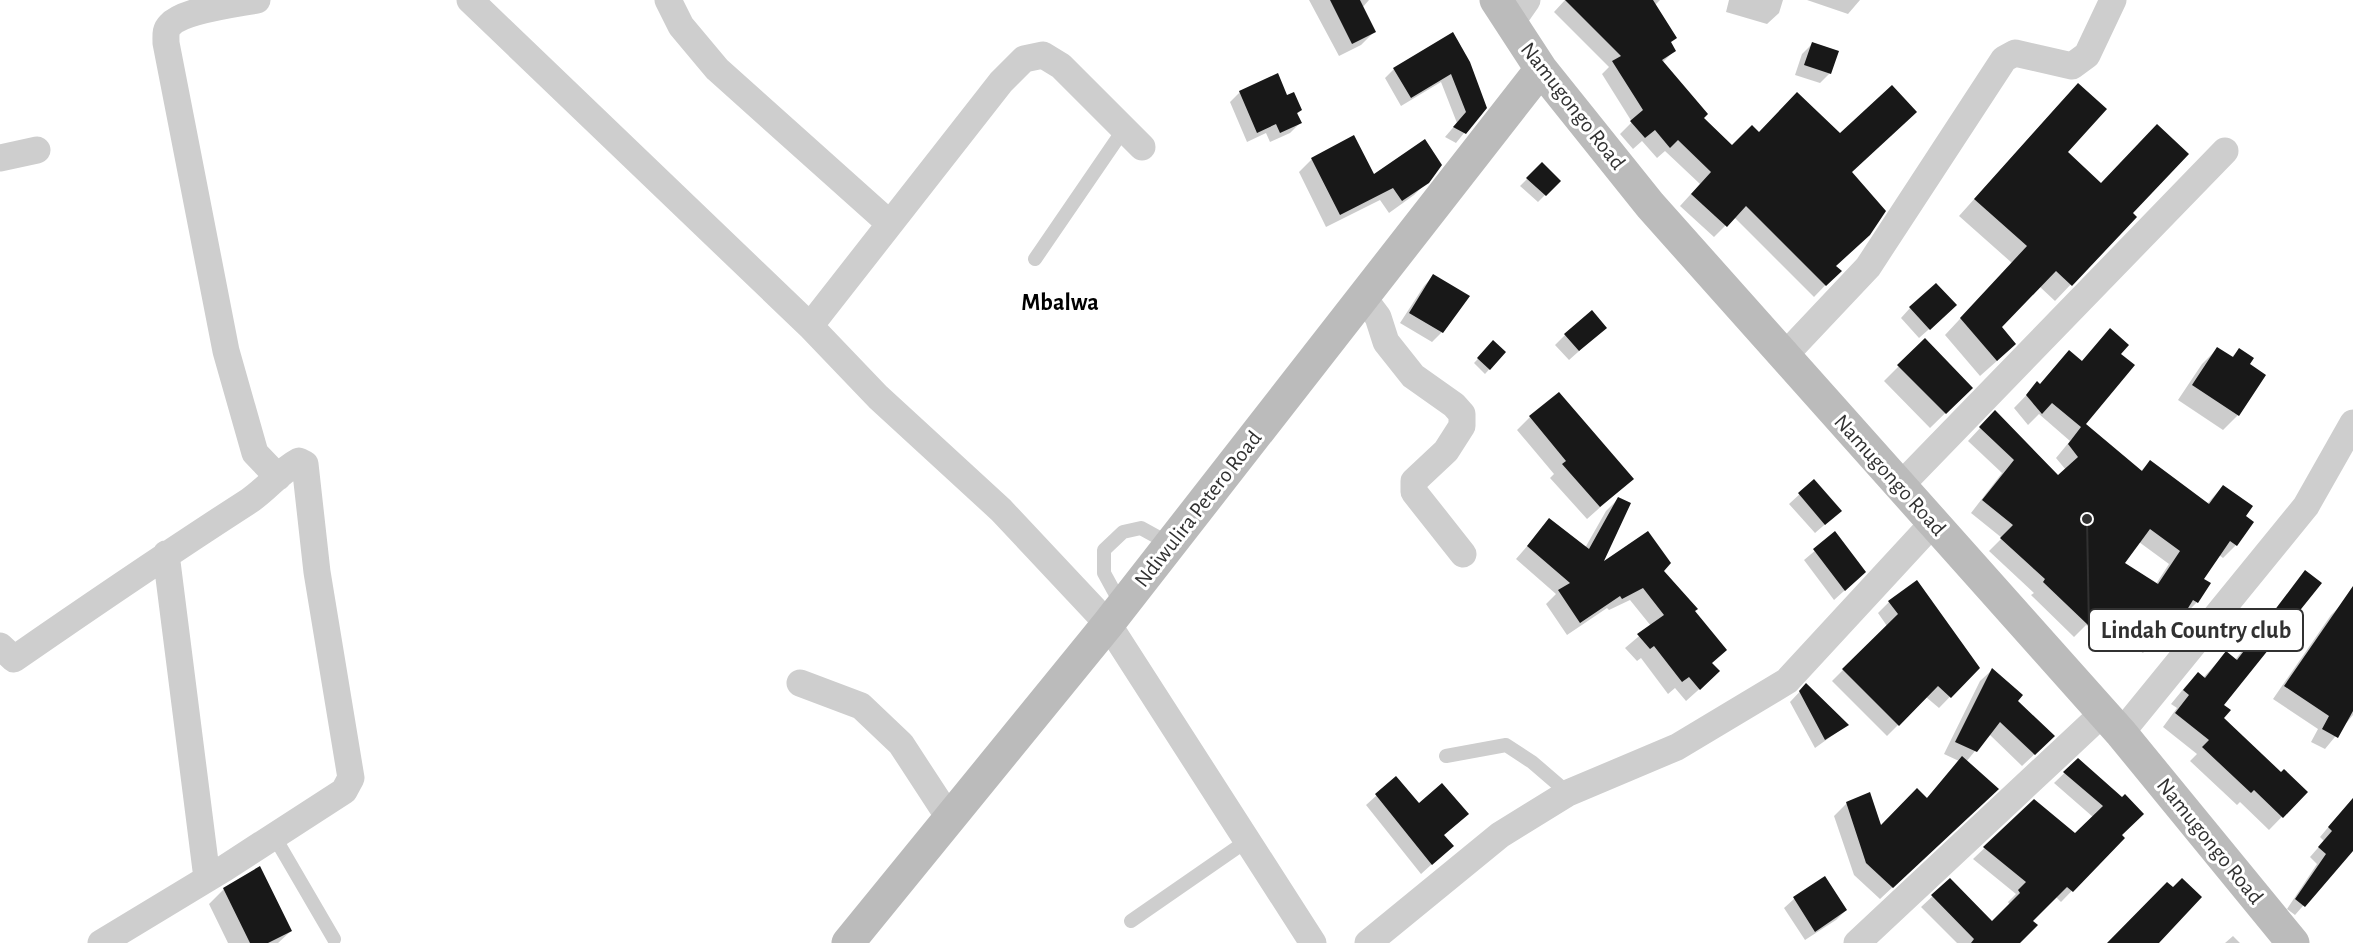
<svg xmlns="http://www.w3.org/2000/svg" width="2353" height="943" font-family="'Alegreya Sans',sans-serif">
<rect width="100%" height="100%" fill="#fff"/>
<path fill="#0003" fill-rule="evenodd" d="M1309,0H1369L1362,8L1374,32L1361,45L1339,56Z
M1565,0H1660L1655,5L1674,51L1662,63L1702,118L1732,147L1759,134L1850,173L1834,266L1839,271L1814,297L1734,217L1714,237L1680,206L1700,184L1665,151L1657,158L1642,141L1633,149L1620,134L1632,122L1602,74L1609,67L1554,12Z
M1729,0H1783L1779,13L1767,24L1726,12Z
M1807,0H1860L1848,14Z
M1452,34L1485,107L1456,143L1445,137L1457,123L1441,82L1401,106L1385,78L1394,69Z
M1812,44L1830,73L1820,83L1795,75L1802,54Z
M1240,92L1287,97L1301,110L1297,114L1300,123L1290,133L1270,142L1266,133L1247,142L1230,102Z
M2062,101L2066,152L2135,217L2055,301L2039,286L2000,327L1998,360L1980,376L1945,335L2012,263L1959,216Z
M1312,159L1373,176L1427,182L1414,195L1389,213L1380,200L1326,227L1299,172Z
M1542,164L1559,181L1538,202L1520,186Z
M1433,276L1442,332L1432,342L1400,323L1424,286Z
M1910,308L1945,315L1919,338L1901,318Z
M2110,330L2119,354L2084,424L2141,471L2150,462L2207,504L2223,486L2244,517L2236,545L2223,558L2219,555L2202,580L2197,602L2163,637L2159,635L2143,653L2123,640L2118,646L2086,625L2074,637L2031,595L2034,593L1989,551L2002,538L1971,513L2002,473L1968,441L1995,412L2058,477L2066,470L2056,458L2070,441L2039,414L2028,425L2014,408L2037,384L2039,385L2081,362ZM2139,542L2169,564L2156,584L2123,563Z
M1565,335L1595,337L1569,360L1555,345Z
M1925,340L1971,388L1930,428L1884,381Z
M1493,343L1504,353L1485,374L1474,363Z
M2217,349L2231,358L2239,350L2248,365L2238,415L2223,430L2178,400L2202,364Z
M1530,417L1632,479L1587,519L1550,478L1554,474L1517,430Z
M1814,481L1830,520L1815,533L1789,504Z
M1618,499L1601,566L1662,571L1693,612L1711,663L1705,684L1686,701L1675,688L1668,694L1641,658L1637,661L1625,648L1651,626L1630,600L1609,610L1607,608L1567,635L1546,604L1556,594L1516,559L1550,520L1585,548L1606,511Z
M1835,534L1854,582L1834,600L1804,560Z
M2305,572L2222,705V718L2281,774L2306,792L2269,830L2240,802L2237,805L2190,761L2197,754L2163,727L2177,708L2171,704L2185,687L2198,674L2203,678L2226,653L2235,660Z
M1889,602L1978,668L1939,708L1926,697L1887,736L1832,681L1887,626L1878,613Z
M2343,603L2353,611V715L2325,749L2311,742L2318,729L2273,699L2331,615Z
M1992,670L2016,701L2041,748L2022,766L1989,734L1966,762L1985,801L1880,899L1854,875L1834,816L1847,803L1881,827L1926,799L1959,761L1944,754L1980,681Z
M1806,685L1847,725L1815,748L1790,702Z
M2078,760L2123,838L2061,902L2055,896L2031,921L2018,943H1957L1921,907L1950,880L1992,924L2010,905L2008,902L2016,894L1973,859L2034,801L2075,835L2093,817L2054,783Z
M1396,778L1452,846L1421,874L1366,805Z
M2353,798V849L2295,915L2287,909L2317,864L2310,857L2324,841L2320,837Z
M1825,878L1846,910L1836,920L1805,940L1784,908L1794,899Z
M224,889L291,931L278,943H228L209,904Z
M2233,936L2240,943H2225Z"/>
<path fill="#181818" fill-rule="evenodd" d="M1330,0H1360L1376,32L1352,44Z
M1565,0H1653L1677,38L1671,42L1676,51L1662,60L1708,114L1704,118L1732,145L1752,125L1759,132L1797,92L1840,133L1892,85L1917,112L1852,172L1886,211L1870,235L1836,266L1842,271L1826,286L1746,206L1727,227L1691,194L1711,172L1678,140L1670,148L1655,130L1645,138L1630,121L1643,110L1612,61L1621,56Z
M1453,32L1470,62L1487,108L1466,134L1453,127L1466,112L1451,74L1411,98L1393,68Z
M1812,42L1839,51L1831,74L1804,65Z
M1278,73L1287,95L1294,92L1302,110L1297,113L1302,123L1280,133L1276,124L1257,133L1239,91Z
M2078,83L2107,109L2068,152L2101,183L2157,124L2189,154L2133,213L2137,217L2072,286L2056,271L2002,327L2016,344L1997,361L1960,318L2027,246L1974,199Z
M1354,135L1374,174L1425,139L1442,165L1429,183L1402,201L1393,188L1340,215L1311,158Z
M1542,162L1561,181L1546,196L1526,178Z
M1433,274L1470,296L1443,333L1409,313Z
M1936,283L1957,305L1930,330L1909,307Z
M1592,310L1607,328L1579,351L1564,334Z
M2110,328L2129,345L2121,354L2135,365L2086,424L2142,471L2150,460L2209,504L2223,485L2253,506L2246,516L2254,522L2237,546L2230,541L2204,579L2211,583L2198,603L2193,600L2177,626L2170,621L2157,641L2136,628L2132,634L2099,614L2088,625L2043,582L2045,579L2000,538L2013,525L1982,500L2014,460L1979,427L1995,410L2058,475L2078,457L2068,444L2081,427L2052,403L2042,414L2026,395L2037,381L2040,384L2069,350L2082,361ZM2150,529L2180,551L2158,584L2125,563Z
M1925,338L1973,388L1946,414L1897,365Z
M1493,340L1506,352L1490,370L1477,358Z
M2217,347L2233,357L2239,348L2254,358L2250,364L2266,375L2239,416L2192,385Z
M1559,392L1634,479L1600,507L1562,464L1566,461L1529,416Z
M1814,479L1842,511L1825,525L1798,493Z
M1618,497L1631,503L1604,561L1648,531L1671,563L1664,571L1698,609L1695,611L1727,650L1712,663L1720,671L1700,690L1689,677L1682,682L1654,646L1650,649L1637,634L1664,615L1643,588L1622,599L1620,596L1580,623L1558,590L1570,583L1527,546L1549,518L1589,549Z
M1835,531L1866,572L1845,591L1813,549Z
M2305,570L2322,583L2224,705L2231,710L2224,718L2281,772L2284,769L2308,792L2283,818L2254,790L2251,793L2202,747L2209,740L2175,713L2189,695L2183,690L2198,672L2205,678L2226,651L2237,660Z
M1917,580L1980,668L1951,698L1938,686L1899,726L1842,669L1898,614L1888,601Z
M2353,586V711L2338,738L2322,729L2329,716L2284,686Z
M1992,668L2023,695L2018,701L2055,736L2035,755L2000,722L1977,752L1955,742Z
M1806,683L1849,725L1825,740L1799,691Z
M1962,756L1999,789L1893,888L1866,863L1846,802L1870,792L1881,825L1917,788L1927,798Z
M2078,758L2122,797L2125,794L2144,814L2122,835L2125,838L2073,892L2067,887L2033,921L2038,925L2020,943H1971L1974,939L1931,895L1950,878L1992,921L2020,893L2018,890L2026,882L1983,847L2034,799L2075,833L2103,806L2063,772Z
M1396,776L1419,803L1442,783L1469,814L1444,835L1454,846L1432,865L1375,794Z
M2353,798V851L2305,907L2295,899L2326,854L2318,847L2332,831L2328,827Z
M260,866L292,931L268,943H250L223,888Z
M1825,876L1847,910L1815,932L1793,897Z
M2182,878L2202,897L2159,943H2107L2167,882L2173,887Z"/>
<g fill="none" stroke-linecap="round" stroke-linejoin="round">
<path stroke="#cecece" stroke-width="14" d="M1035,259L1124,129
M1122,606L1104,573V550L1123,532L1141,528L1170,544
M1446,756L1506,745L1532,762L1568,793
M274,836L334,939
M1131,921L1248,840"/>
<path stroke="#cecece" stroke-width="27" d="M257,0C237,4 183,10 170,25C165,30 166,35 166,43L226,351L255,453L278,477
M470,0L810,326
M668,0L681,26L717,69L889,223
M1511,23L1527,0
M1142,147L1061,66L1043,55L1024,59L1001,82L810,326L878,397L1001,510L1108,624L1313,943
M0,158L37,150
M1363,297L1378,317L1386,342L1413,376L1454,405L1462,414V426L1446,451L1414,481V492L1463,554
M1784,356L1868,267L2004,59L2015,53L2072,66L2087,55L2113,0
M1900,486L2225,151
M166,554L207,878
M0,646L14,659C92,605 170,552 249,501C267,489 280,471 299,461L305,464L317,572L351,778L344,791L225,868L101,943
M800,683L861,706L901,744L950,819
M2121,733L2306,506L2353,423
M1368,943L1500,835L1568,793L1677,747L1787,681L1933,523
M1857,943L2103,713"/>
<path stroke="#bbb" stroke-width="33" d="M1496,0L1541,69L1650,205L2121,733L2293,943
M848,943L1108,624L1541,69"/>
</g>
<g text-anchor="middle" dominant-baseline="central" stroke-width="6" stroke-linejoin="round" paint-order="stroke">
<g font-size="22" fill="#313131" stroke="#fff">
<text transform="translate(1573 106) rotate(52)">Namugongo Road</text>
<text transform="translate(1890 475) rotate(48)">Namugongo Road</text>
<text transform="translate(1198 509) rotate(-52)">Ndiwulira Petero Road</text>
<text transform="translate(2210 841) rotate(51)">Namugongo Road</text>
</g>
<g font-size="24" font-weight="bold" fill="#000" stroke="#fff">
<text x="1060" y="303">Mbalwa</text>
</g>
</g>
<path fill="none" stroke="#313131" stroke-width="2" d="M2087 519L2089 630"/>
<circle fill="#313131" stroke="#fff" stroke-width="2" cx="2087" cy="519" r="6"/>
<rect fill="#fff" stroke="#313131" stroke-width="2" x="2089" y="609" width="214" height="42" rx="6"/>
<g font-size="24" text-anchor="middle" font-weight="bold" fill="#313131">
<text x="2196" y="638">Lindah Country club</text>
</g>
</svg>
